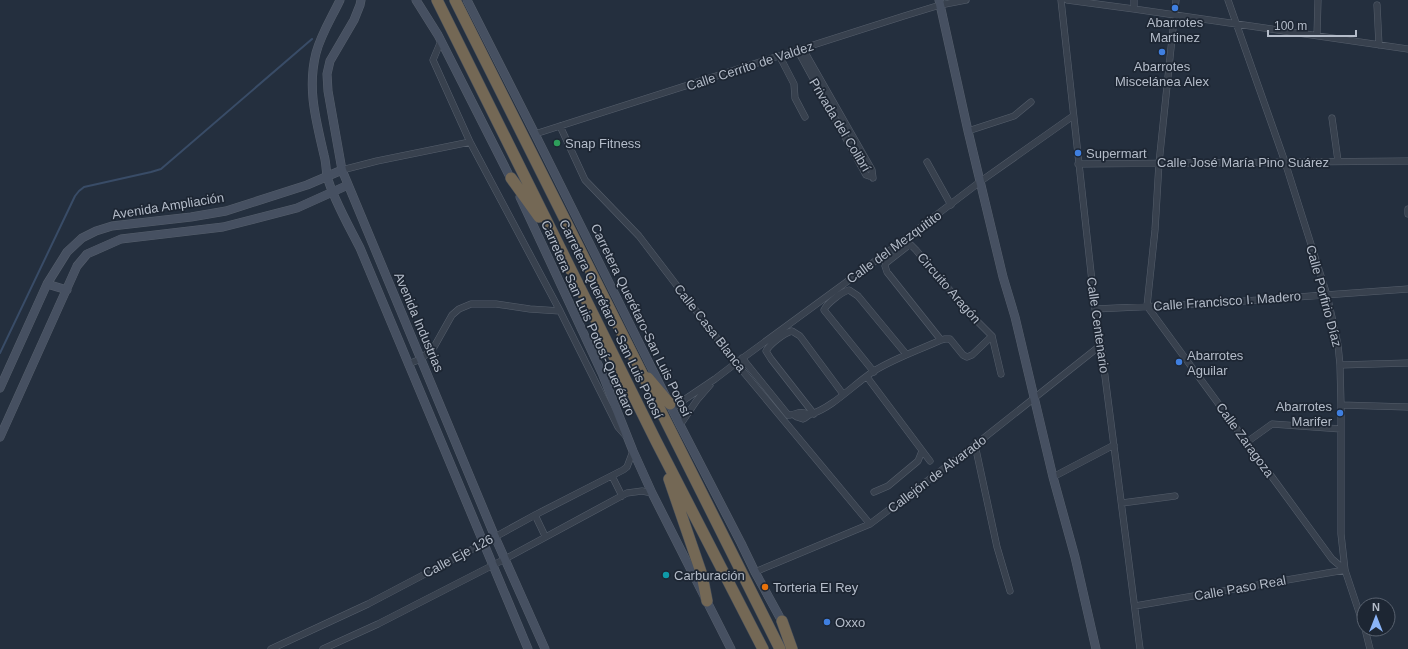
<svg xmlns="http://www.w3.org/2000/svg" width="1408" height="649" font-family="Helvetica,sans-serif">
<rect width="100%" height="100%" fill="#242f3e"/>
<g fill="none" stroke-linecap="round" stroke-linejoin="round">
<path stroke="#394c67" stroke-width="2" d="M0,353L75,196L79,191L84,187L151,172L161,169L312,39"/>
<defs>
<path id="street" d="M1061,0L1095,309L1101,345L1140,649
M1067,0L1134,9L1408,49
M1134,0V9
M1176,0L1159,163L1155,230L1147,306L1332,559L1345,570
M1228,0L1285,162L1327,295L1334,326L1338,345L1340,365L1341,405V534L1345,570L1364,627
M1377,5L1379,45
M1317,35L1318,0
M441,41L433,60L470,142L560,311L618,427L625,435
M803,49L872,170L873,178
M798,51L866,175L869,176L871,175
M780,57L794,84L795,98L805,117
M1332,118L1338,161
M560,126L585,180L639,236L736,363L870,524
M968,131L1014,116L1031,102
M535,134L904,16L940,5L966,0
M927,162L951,205
M1078,164L1408,161
M342,170L377,161L470,142
M1408,209V214
M1095,309L1203,304L1408,289
M941,340L887,272L885,266L886,263L909,245H911L916,250L970,314L992,336L1001,374
M742,358L788,415
M408,364L421,359L434,347L452,315L459,309L471,304H496L530,309L560,311
M1340,365L1408,363
M874,372L824,310C827,303 842,292 849,290L858,296L906,354
M867,377L930,461
M1341,405L1408,407
M672,408L715,379L736,363L897,245L981,181L1073,116
M814,414L771,359L766,351C770,344 784,333 792,331L800,336L843,394
M790,415C797,414 801,410 809,415
M794,415L797,417L803,419C806,418 808,415 811,414C832,408 854,384 874,371C895,358 919,350 941,340L945,339H950L963,355L967,357L972,355L992,336
M680,425L697,400L710,385
M1247,442L1272,424L1341,429
M975,445L997,547L1010,591
M612,476L622,496
M1053,477L1114,445
M874,492L888,486L918,461L922,451
M1122,503L1175,496
M535,515L545,536
M755,572L870,524L975,445L1101,345
M1135,606L1345,570
M1365,629L1370,649
M271,649L368,604L484,543L535,515L623,470L627,467L633,451
M323,649L378,624L505,559L627,493L642,491L652,493"/>
<path id="secondary" d="M340,0C332,17 321,34 316,53C307,89 316,120 324,155C326,162 326,169 327,176C333,199 349,226 360,248L528,649
M361,0L360,5L354,20L330,61L327,74L328,91L342,170L495,537L545,649
M416,0L438,35L513,183
M467,0L535,134L680,425L741,543L755,572L784,625
M939,0L968,131L1003,277L1015,317L1053,477L1075,557L1096,649
M520,197L602,373L633,451L652,493L731,649
M47,284L67,290
M0,388L47,284L67,252L82,238L96,231L112,226L191,217L226,211L307,185L342,170
M0,437L77,266L87,254L121,239L223,227L297,208L348,185"/>
<path id="highway" d="M437,0L656,441L763,649
M455,0L780,649
M511,178L539,217
M648,378L670,404
M669,479L702,575L707,601
M782,621L792,649"/>
</defs>
<use href="#street" stroke="#565f6c" stroke-width="7"/>
<use href="#secondary" stroke="#565f6c" stroke-width="9"/>
<use href="#highway" stroke="#434c59" stroke-width="12"/>
<use href="#street" stroke="#38414e" stroke-width="6"/>
<use href="#secondary" stroke="#465061" stroke-width="8"/>
<use href="#highway" stroke="#746855" stroke-width="11"/>
</g>
<g fill="#3f7fe0" stroke="#1d2633" stroke-width="1.5">
<circle cx="1175" cy="8" r="4"/>
<circle cx="1162" cy="52" r="4"/>
<circle cx="1078" cy="153" r="4"/>
<circle cx="1179" cy="362" r="4"/>
<circle cx="1340" cy="413" r="4"/>
<circle cx="827" cy="622" r="4"/>
</g>
<circle fill="#2e9e5b" stroke="#1d2633" stroke-width="1.5" cx="557" cy="143" r="4"/>
<circle fill="#0f9aa8" stroke="#1d2633" stroke-width="1.5" cx="666" cy="575" r="4"/>
<circle fill="#e8710a" stroke="#1d2633" stroke-width="1.5" cx="765" cy="587" r="4"/>
<g text-anchor="middle" dominant-baseline="central" stroke-width="3.5" stroke-linejoin="round" paint-order="stroke">
<g font-size="13" fill="#b4bcc9" stroke="#1d2633" text-anchor="start">
<text x="1175" y="22" text-anchor="middle">Abarrotes<tspan x="1175" dy="15">Martinez</tspan></text>
<text x="1162" y="66" text-anchor="middle">Abarrotes<tspan x="1162" dy="15">Miscelánea Alex</tspan></text>
<text x="565" y="143">Snap Fitness</text>
<text x="1086" y="153">Supermart</text>
<text x="1187" y="355">Abarrotes<tspan x="1187" dy="15">Aguilar</tspan></text>
<text x="1332" y="406" text-anchor="end">Abarrotes<tspan x="1332" dy="15">Marifer</tspan></text>
<text x="674" y="575">Carburación</text>
<text x="773" y="587">Torteria El Rey</text>
<text x="835" y="622">Oxxo</text>
</g>
<g font-size="13" fill="#b4bcc9" stroke="#1d2633">
<text transform="translate(750 66) rotate(-18)">Calle Cerrito de Valdez</text>
<text transform="translate(840 125) rotate(59)">Privada del Colibrí</text>
<text x="1243" y="162">Calle José María Pino Suárez</text>
<text transform="translate(168 206) rotate(-9)">Avenida Ampliación</text>
<text transform="translate(894 247) rotate(-36)">Calle del Mezquitito</text>
<text transform="translate(949 288) rotate(49)">Circuito Aragón</text>
<text transform="translate(1324 296) rotate(75)">Calle Porfirio Díaz</text>
<text transform="translate(1227 301) rotate(-4)">Calle Francisco I. Madero</text>
<text transform="translate(588 318) rotate(66)">Carretera San Luis Potosí-Querétaro</text>
<text transform="translate(611 319) rotate(64)">Carretera Querétaro - San Luis Potosí</text>
<text transform="translate(641 320) rotate(64)">Carretera Querétaro-San Luis Potosí</text>
<text transform="translate(419 322) rotate(67)">Avenida Industrias</text>
<text transform="translate(1098 325) rotate(82)">Calle Centenario</text>
<text transform="translate(710 328) rotate(52)">Calle Casa Blanca</text>
<text transform="translate(1245 440) rotate(54)">Calle Zaragoza</text>
<text transform="translate(937 474) rotate(-37)">Callejón de Alvarado</text>
<text transform="translate(458 556) rotate(-28)">Calle Eje 126</text>
<text transform="translate(1240 588) rotate(-10)">Calle Paso Real</text>
</g>
</g>
<g transform="translate(1376 617)"><circle r="19" fill="#1d2633" stroke="#59626f"/>
<path d="M0-3L7 15L0 10L-7 15Z" fill="#8ab4f8"/>
<text y="-6" font-size="11" font-weight="bold" text-anchor="middle" fill="#b4bcc9">N</text>
</g>
<path d="M1268 30v6h88v-6" fill="none" stroke="#b4bcc9" stroke-width="2"/>
<text x="1274" y="30" font-size="12" fill="#b4bcc9" stroke="#1d2633" stroke-width="3" paint-order="stroke">100 m</text>
</svg>
